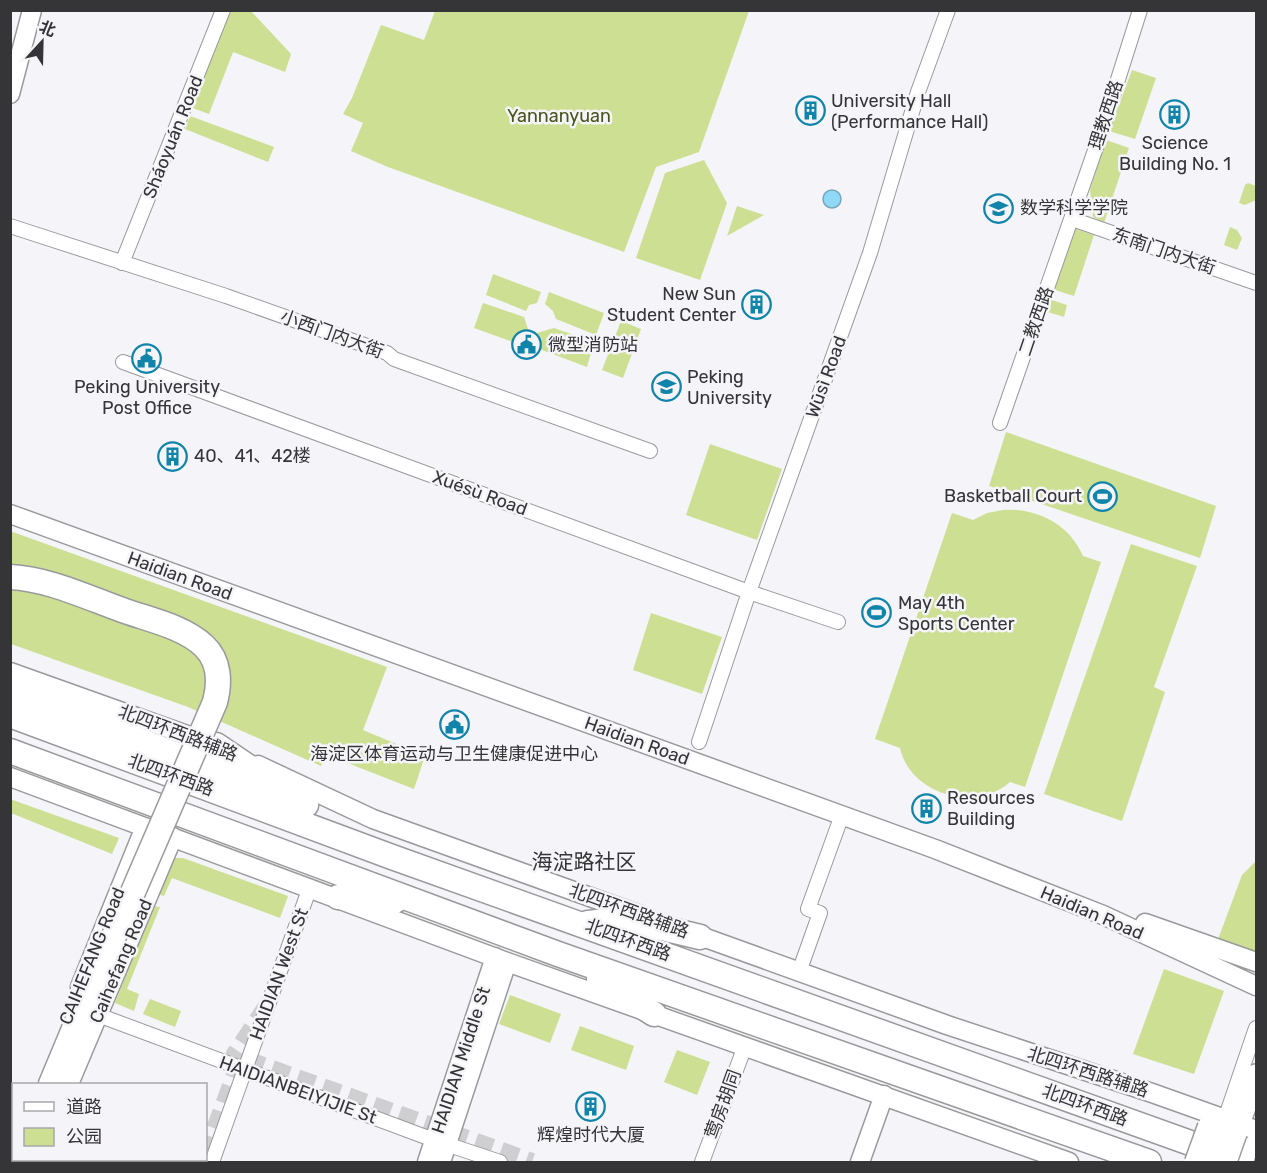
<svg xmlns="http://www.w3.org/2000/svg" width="1267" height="1173" font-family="Rubik,'Noto Sans SC',sans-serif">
<rect width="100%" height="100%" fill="#f5f4f8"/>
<path fill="#ccdf93" d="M227,11H251L291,54L285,72L233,52L209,114L190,107Z
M435,11V10L749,11L699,152L656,167L624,252L388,167L351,151L363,123L343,114L352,98L381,25L424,40Z
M1132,70L1156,78L1135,139L1109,131Z
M190,116L274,147L268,162L185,129Z
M1106,140L1129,148L1104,223L1093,217L1090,190Z
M704,160L727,203L700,280L636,258L665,173Z
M1248,183L1256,186V200L1245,205L1239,203L1245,185Z
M737,206L764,215L727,236Z
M1230,227L1237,230L1242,238L1237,250L1224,245Z
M1073,228L1094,235L1074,296L1052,289Z
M493,274L541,292L537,303L529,305L526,311L486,295Z
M549,292L604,313L596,335L556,319L553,311L545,304Z
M1049,299L1067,305L1064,317L1045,311Z
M483,303L524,317L528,329L521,345L474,328Z
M621,321L641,329L623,378L602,370Z
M554,328L594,342L587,367L534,347L537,333Z
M1006,432L1216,506L1200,558L989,486Z
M710,444L782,469L757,540L686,515Z
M1003,510C1037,508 1069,524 1083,556L1101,562L1025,787L1010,782C975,813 910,794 900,748L875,739L952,513L973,520L987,513Z
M10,531L387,667L363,730L425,756L414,789L327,755L321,766L188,707L11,644Z
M1131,544L1197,566L1154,687L1165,692L1122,821L1044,794Z
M651,613L722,637L702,694L633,670Z
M10,799L119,838L112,854L11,813Z
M173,858H183L288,896L280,918L172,878L164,896L158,894Z
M1256,861V965L1214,950L1242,875Z
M153,906L160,907L127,989L139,994L134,1011L115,1003Z
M1164,969L1224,991L1194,1074L1133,1054Z
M510,995L561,1014L550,1043L499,1024Z
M150,999L181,1011L175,1027L143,1014Z
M580,1026L634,1046L626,1070L571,1050Z
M677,1050L710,1062L697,1095L664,1082Z"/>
<path fill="#90d9f6" stroke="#75a8bc" stroke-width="1.5" d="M823 199a9 9 0 1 1 18 0a9 9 0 1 1-18 0Z"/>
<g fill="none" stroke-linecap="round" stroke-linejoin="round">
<path stroke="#cfced1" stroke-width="18" stroke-dasharray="18 9" stroke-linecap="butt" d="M230,1067L235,1054L267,1006
M206,1154L241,1058L532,1162"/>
<defs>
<path id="street" d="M1072,219L1256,283
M10,226L226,296L387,353L394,359L650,451
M122,263L223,10
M123,362L749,592L838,622
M1000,423L1101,133L1140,10
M699,742L749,592L870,253L918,92L948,10
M799,972L820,913L808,909L842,815
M98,1015L434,1140L500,1162
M1222,1128L1256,1028
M97,1160L104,1162
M212,1162L310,887
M702,1162L745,1046"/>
<path id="secondary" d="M10,94L32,10
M10,514L935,849L1103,915L1256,986
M10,672L209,743
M258,765L373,819L643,916
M10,777L507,962L1069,1162
M1145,923L1256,962
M689,932L947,1025L1152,1093L1256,1130
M80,987L145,827
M69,1084L173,837
M37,1162L38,1160
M427,1162L495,957
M441,1162L507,962
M860,1162L884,1095"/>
<path id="primary" d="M1235,1136L1256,1075"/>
<path id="highway" d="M10,690L306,805
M10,715L392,857L1221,1154
M216,745L268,780
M10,751L558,954L1149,1162
M338,897L395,901
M588,923L625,919L700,937
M599,979L654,1014
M51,1084L79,1017
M19,1162L20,1160"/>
</defs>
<use href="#street" stroke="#9a999c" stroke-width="16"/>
<use href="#secondary" stroke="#9a999c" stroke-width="21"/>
<use href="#primary" stroke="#9a999c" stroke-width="24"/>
<use href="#highway" stroke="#9a999c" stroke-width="27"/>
<use href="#street" stroke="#fff" stroke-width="14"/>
<use href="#secondary" stroke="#fff" stroke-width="18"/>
<use href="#primary" stroke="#fff" stroke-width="21"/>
<use href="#highway" stroke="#fff" stroke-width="24"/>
<defs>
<path id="street-bridge" d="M1210,1162L1221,1131
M1246,1162L1253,1142"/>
<path id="secondary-bridge" d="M1194,1162L1207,1126"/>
<path id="primary-bridge" d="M1226,1162L1235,1136"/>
<path id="highway-bridge" d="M10,577C50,579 88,598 125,611C151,620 184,627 204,646C220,661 220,683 215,702L79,1017"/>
</defs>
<use href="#street-bridge" stroke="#9a999c" stroke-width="16" stroke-linecap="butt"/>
<use href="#secondary-bridge" stroke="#9a999c" stroke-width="21" stroke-linecap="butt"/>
<use href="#primary-bridge" stroke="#9a999c" stroke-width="24" stroke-linecap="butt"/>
<use href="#highway-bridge" stroke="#9a999c" stroke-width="27" stroke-linecap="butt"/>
<use href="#street-bridge" stroke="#fff" stroke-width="14"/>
<use href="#secondary-bridge" stroke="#fff" stroke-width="18"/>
<use href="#primary-bridge" stroke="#fff" stroke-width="21"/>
<use href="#highway-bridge" stroke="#fff" stroke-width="24"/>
</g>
<defs>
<symbol id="building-ring" viewBox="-11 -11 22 22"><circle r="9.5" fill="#f5f4f8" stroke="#1184aa" stroke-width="1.5"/><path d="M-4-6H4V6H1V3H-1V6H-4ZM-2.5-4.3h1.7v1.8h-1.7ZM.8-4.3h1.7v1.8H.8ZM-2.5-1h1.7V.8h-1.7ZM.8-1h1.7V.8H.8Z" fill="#1184aa"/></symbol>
<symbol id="university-ring" viewBox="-11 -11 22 22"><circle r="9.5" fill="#f5f4f8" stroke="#1184aa" stroke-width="1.5"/><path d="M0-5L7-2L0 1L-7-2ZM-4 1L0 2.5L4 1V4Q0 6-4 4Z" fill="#1184aa"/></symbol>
<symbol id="civic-ring" viewBox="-11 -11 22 22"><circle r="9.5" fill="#f5f4f8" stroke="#1184aa" stroke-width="1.5"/><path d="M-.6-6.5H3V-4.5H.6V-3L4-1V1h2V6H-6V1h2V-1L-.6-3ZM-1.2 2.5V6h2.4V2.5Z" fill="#1184aa"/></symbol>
<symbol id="stadium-ring" viewBox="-11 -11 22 22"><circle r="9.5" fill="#f5f4f8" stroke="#1184aa" stroke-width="1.5"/><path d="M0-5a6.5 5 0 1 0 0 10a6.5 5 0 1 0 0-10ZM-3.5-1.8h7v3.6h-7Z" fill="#1184aa"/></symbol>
</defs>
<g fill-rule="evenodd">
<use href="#building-ring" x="794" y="94" width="33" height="33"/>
<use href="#building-ring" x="1158" y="98" width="33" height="33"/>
<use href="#university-ring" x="982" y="192" width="33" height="33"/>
<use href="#building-ring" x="740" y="288" width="33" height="33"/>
<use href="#civic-ring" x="510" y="328" width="33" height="33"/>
<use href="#civic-ring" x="130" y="342" width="33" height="33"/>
<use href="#university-ring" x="650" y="370" width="33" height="33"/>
<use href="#building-ring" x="156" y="440" width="33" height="33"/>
<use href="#stadium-ring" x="1086" y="480" width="33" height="33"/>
<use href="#stadium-ring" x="860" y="596" width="33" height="33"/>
<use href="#civic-ring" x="438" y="708" width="33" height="33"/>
<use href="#building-ring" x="910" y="792" width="33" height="33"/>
<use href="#building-ring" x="574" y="1090" width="33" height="33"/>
</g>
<g text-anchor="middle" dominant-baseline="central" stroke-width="5" stroke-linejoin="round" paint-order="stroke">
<g font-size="18" fill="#353436" stroke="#f5f4f8" text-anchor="start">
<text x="831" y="101">University Hall<tspan x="831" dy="21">(Performance Hall)</tspan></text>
<text x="1175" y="143" text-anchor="middle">Science<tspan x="1175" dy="21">Building No. 1</tspan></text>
<text x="1020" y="208">数学科学学院</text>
<text x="736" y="294" text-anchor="end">New Sun<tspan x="736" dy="21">Student Center</tspan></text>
<text x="548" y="345">微型消防站</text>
<text x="687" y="377">Peking<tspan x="687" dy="21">University</tspan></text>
<text x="147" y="387" text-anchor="middle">Peking University<tspan x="147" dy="21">Post Office</tspan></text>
<text x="194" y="456">40、41、42楼</text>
<text x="1082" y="496" text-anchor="end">Basketball Court</text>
<text x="898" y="603">May 4th<tspan x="898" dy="21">Sports Center</tspan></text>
<text x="454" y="754" text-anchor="middle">海淀区体育运动与卫生健康促进中心</text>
<text x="947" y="798">Resources<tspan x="947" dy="21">Building</tspan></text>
<text x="591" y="1135" text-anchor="middle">辉煌时代大厦</text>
</g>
<g font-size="18" fill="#353436" stroke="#f5f4f8">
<text transform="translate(1106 115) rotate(-72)">理教西路</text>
<text transform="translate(173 137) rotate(-68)">Sháoyuán Road</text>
<text transform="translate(1164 251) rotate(19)">东南门内大街</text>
<text transform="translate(1036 321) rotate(-71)">二教西路</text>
<text transform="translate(332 334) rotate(20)">小西门内大街</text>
<text transform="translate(826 377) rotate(-70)">Wūsì Road</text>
<text transform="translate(480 493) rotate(20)">Xuésù Road</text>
<text transform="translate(180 576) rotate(20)">Haidian Road</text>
<text transform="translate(178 733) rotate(21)">北四环西路辅路</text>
<text transform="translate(637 741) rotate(20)">Haidian Road</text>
<text transform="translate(171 775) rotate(20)">北四环西路</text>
<text transform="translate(629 911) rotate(20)">北四环西路辅路</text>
<text transform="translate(1092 913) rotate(23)">Haidian Road</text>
<text transform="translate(628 940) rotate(20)">北四环西路</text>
<text transform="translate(92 956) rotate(-68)">CAIHEFANG Road</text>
<text transform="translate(121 961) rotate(-67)">Caihefang Road</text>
<text transform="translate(279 974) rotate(-70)">HAIDIAN West St</text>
<text transform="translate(461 1060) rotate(-72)">HAIDIAN Middle St</text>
<text transform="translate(1088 1072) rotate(18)">北四环西路辅路</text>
<text transform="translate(298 1090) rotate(20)">HAIDIANBEIYIJIE St</text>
<text transform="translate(723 1104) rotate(-70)">莺房胡同</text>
<text transform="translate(1085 1105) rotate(20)">北四环西路</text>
</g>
<g font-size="18" fill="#48541c" stroke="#f5f4f8">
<text x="559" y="116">Yannanyuan</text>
</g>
<g font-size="21" fill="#353436" stroke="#f5f4f8">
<text x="584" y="861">海淀路社区</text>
</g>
</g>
<rect width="1267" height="1173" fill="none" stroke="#353436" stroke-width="24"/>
<rect x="12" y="1083" width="195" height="78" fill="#f5f4f8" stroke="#a8a7aa" stroke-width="1.5"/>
<rect x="24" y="1102" width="30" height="9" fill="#ffffff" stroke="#a8a7aa" stroke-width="1.5"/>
<text x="66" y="1113" font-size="18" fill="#353436">道路</text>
<rect x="24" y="1128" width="30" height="18" fill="#ccdf93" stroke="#a8a7aa" stroke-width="1.5"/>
<text x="66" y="1143" font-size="18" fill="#353436">公园</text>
<g transform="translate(42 42) rotate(22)" stroke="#f5f4f8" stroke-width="4.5" paint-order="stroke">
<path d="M0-4.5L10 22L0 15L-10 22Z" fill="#353436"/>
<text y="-9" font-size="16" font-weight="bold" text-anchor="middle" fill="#353436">北</text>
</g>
</svg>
